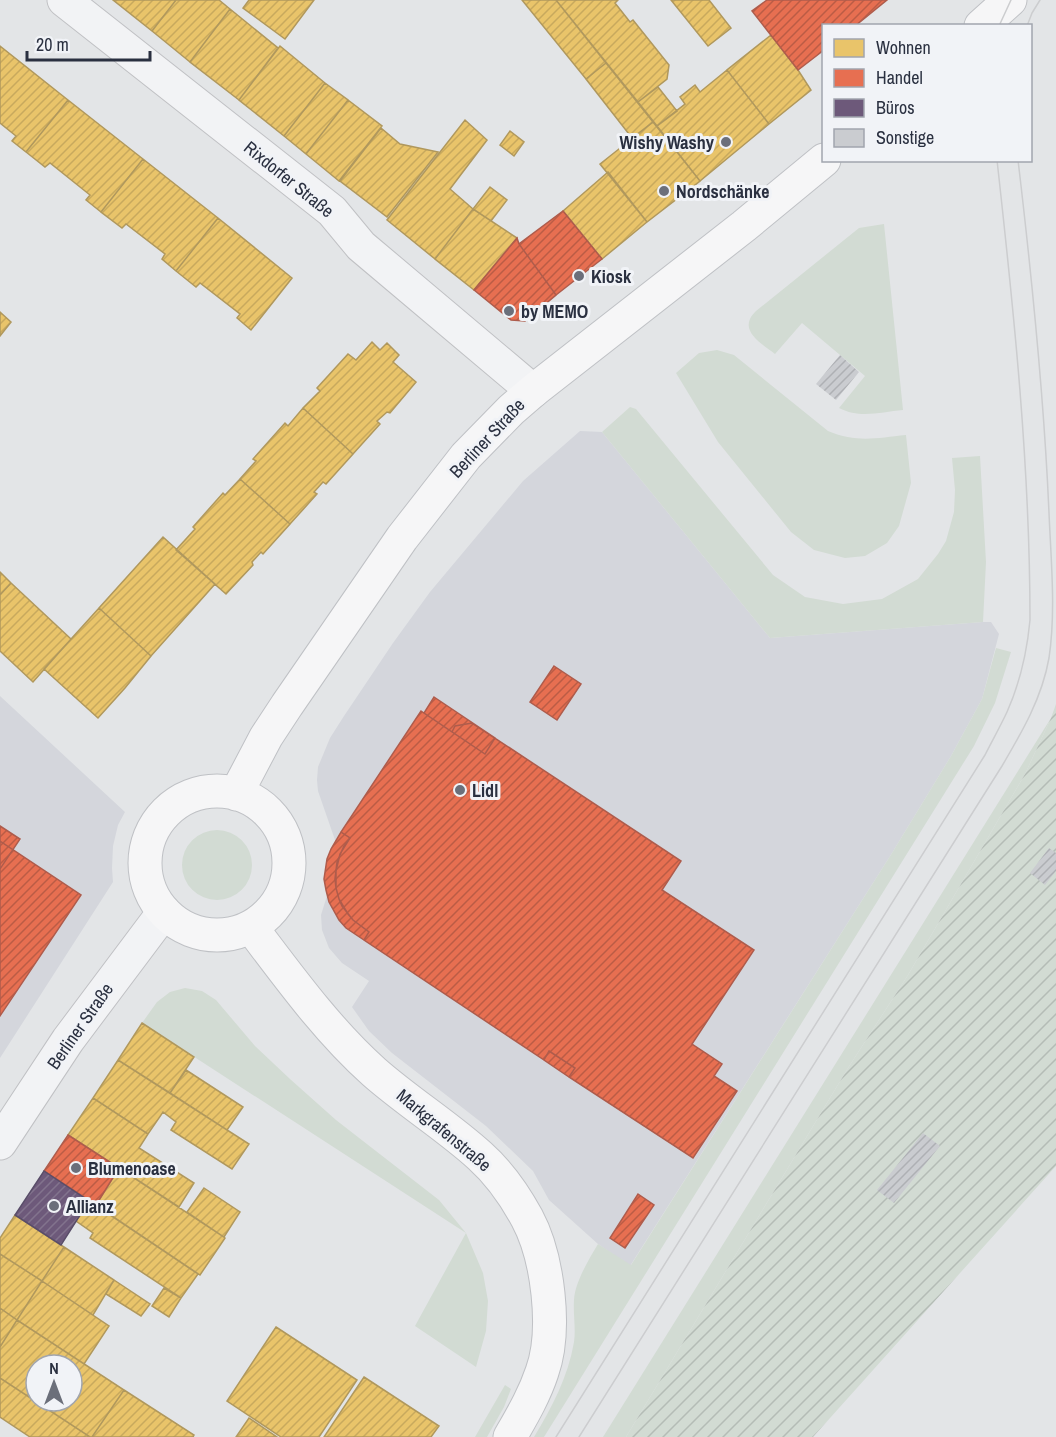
<svg xmlns="http://www.w3.org/2000/svg" width="1056" height="1437" font-family="'Archivo Narrow',sans-serif">
<defs>
<pattern id="garden-furrows" width="10" height="10" patternUnits="userSpaceOnUse" patternTransform="scale(1.5)"><rect width="10" height="10" fill="#d2dbd3"/><path d="M-1 1l2-2M0 10L10 0M9 11l2-2" fill="none" stroke="#b4bcb6"/></pattern>
<pattern id="homes-hatch" width="6" height="6" patternUnits="userSpaceOnUse" patternTransform="scale(1.5)"><rect width="6" height="6" fill="#e9c46a"/><path d="M-1 1l2-2M0 6l6-6M5 7l2-2" fill="none" stroke="#c8a95d"/></pattern>
<pattern id="shops-hatch" width="6" height="6" patternUnits="userSpaceOnUse" patternTransform="scale(1.5)"><rect width="6" height="6" fill="#e76f51"/><path d="M-1 1l2-2M0 6l6-6M5 7l2-2" fill="none" stroke="#bb5c45"/></pattern>
<pattern id="offices-hatch" width="6" height="6" patternUnits="userSpaceOnUse" patternTransform="scale(1.5)"><rect width="6" height="6" fill="#6d597a"/><path d="M-1 1l2-2M0 6l6-6M5 7l2-2" fill="none" stroke="#82738d"/></pattern>
<pattern id="building-hatch" width="6" height="6" patternUnits="userSpaceOnUse" patternTransform="scale(1.5)"><rect width="6" height="6" fill="#caccd0"/><path d="M-1 1l2-2M0 6l6-6M5 7l2-2" fill="none" stroke="#aeb0b4"/></pattern>
</defs>
<rect width="100%" height="100%" fill="#e3e5e7"/>
<path fill="#d4d6dc" d="M580,431L602,432L770,638L983,622H991L999,634L982,699L951,756L892,853L630,1266L598,1244L549,1200L533,1171L486,1126L392,1053L369,1031L352,1007L369,981L342,963L329,948L322,930L321,915L331,883L335,862V840L318,791L317,780L318,767L330,738L344,716L393,643L430,592L523,481Z
M0,696L125,812L118,825L113,846L112,868L113,882L0,1058Z"/>
<path fill="#d2dbd3" d="M884,224L903,410C881,412 860,419 839,408L865,376L802,323L775,354C765,346 743,334 750,319C751,316 754,313 756,311L859,228Z
M717,350L734,355L828,431C857,443 876,438 906,435L911,483L899,526L887,543L865,556L845,558L814,550L791,532L718,442L676,373L699,353Z
M630,407L636,409L773,575L805,597L843,604L882,599L918,579L938,554L946,541L954,512L955,490L952,458L980,456L986,562L983,622L770,638L602,432Z
M996,648L1011,652L995,703L974,746L544,1437H534C552,1407 568,1377 574,1342C576,1329 573,1314 574,1300C575,1282 589,1259 598,1244L631,1265L892,853L951,756L982,699Z
M1051,718L1025,774L908,975L848,1068L626,1437H603Z
M182 865a35 35 0 1 1 70 0a35 35 0 1 1-70 0Z
M185,988L202,991L216,1000L255,1046L290,1079L336,1120L439,1200L466,1233L483,1273L488,1301L486,1331L476,1367L415,1326L466,1233L142,1023L157,1002L170,992Z
M505,1385L511,1389L504,1407L487,1437H475Z"/>
<path fill="url(#garden-furrows)" d="M1056,704V1166L813,1437H626L848,1068L908,975L1025,774L1051,718Z"/>
<path fill="url(#homes-hatch)" stroke="#b0985d" stroke-width="1.5" fill-rule="evenodd" d="M113,0H176L152,31Z
M176,0H219L230,9L190,62L152,31Z
M249,0H314L285,39L243,8Z
M522,0H556L606,63L586,79Z
M556,0H618L615,3L630,22L633,20L669,65L667,79L638,102Z
M671,0H709L731,28L708,46Z
M230,9L278,48L239,100L190,62Z
M771,35L798,70L811,90L769,124L727,70Z
M0,46L68,100L26,152L12,141L16,136L0,123Z
M280,46L325,83L284,136L239,100Z
M606,63L653,122L632,138L586,79Z
M727,70L769,124L700,181L657,126L685,104L680,97L695,85L700,92Z
M325,83L348,100L306,154L284,136Z
M658,87L677,111L657,126L638,102Z
M68,100L143,159L101,212L86,200L90,195L50,163L45,167L26,152Z
M348,100L382,126L339,181L306,154Z
M465,120L487,140L450,189L473,209L435,259L387,220Z
M653,122L700,181L647,222L600,164Z
M381,128L400,144L438,152L387,217L340,181Z
M510,131L524,142L514,156L500,145Z
M143,159L218,218L176,271L162,259L165,254L126,224L122,228L101,212Z
M608,172L647,222L602,259L563,211Z
M490,187L507,200L491,221L473,209Z
M473,209L517,238L474,290L435,259Z
M218,218L292,278L251,330L237,318L240,314L200,283L196,287L176,271Z
M0,312L11,322L0,336Z
M372,342L380,350L387,343L399,355L393,362L416,382L390,413L387,412L377,421L380,424L353,454L303,408L320,391L317,388L348,354L356,360Z
M303,408L353,454L326,484L323,482L314,492L317,494L290,524L240,479L256,461L253,459L285,423L288,426Z
M240,479L290,524L263,554L261,552L252,562L253,565L226,594L176,550L195,529L193,527L223,493L225,495Z
M163,537L215,584L151,656L99,608Z
M0,572L11,583L0,595Z
M11,583L71,639L33,682L0,651V595Z
M99,608L151,656L125,688L98,718L44,669Z
M142,1023L194,1057L170,1093L118,1060Z
M118,1060L249,1144L232,1169L171,1130L176,1122L163,1112L148,1134L93,1098Z
M186,1070L243,1107L227,1130L170,1093Z
M93,1098L148,1134L139,1148L194,1183L179,1207L68,1135Z
M119,1168L224,1237L225,1238L200,1275L96,1205Z
M204,1188L240,1212L224,1237L187,1212Z
M89,1201L198,1274L181,1298L90,1238L93,1233L76,1221Z
M15,1215L64,1247L42,1281L0,1254V1238Z
M64,1247L114,1280L93,1315L42,1281Z
M0,1254L42,1281L17,1320L0,1308Z
M114,1280L150,1304L141,1316L106,1294Z
M42,1281L109,1326L84,1364L17,1320Z
M164,1288L181,1298L169,1317L152,1306Z
M0,1308L17,1320L0,1347Z
M17,1320L124,1390L92,1437H90L0,1378V1347ZM36,1365H72V1401H36Z
M276,1327L357,1380L319,1437H281L227,1401Z
M364,1377L439,1426L431,1437H324Z
M0,1378L90,1437H30L0,1417Z
M124,1390L194,1435L193,1437H92Z
M249,1418L277,1437H236Z"/>
<path fill="url(#shops-hatch)" stroke="#ae5c4c" stroke-width="1.5" d="M767,0H887L855,26H824V50L798,70L752,11Z
M563,211L602,259L556,295L519,244Z
M517,238L519,244L556,295L525,321L511,320L474,290Z
M554,666L581,684L557,720L530,702Z
M434,697L495,738L485,754L424,713Z
M421,711L452,732L455,726L472,723L681,861L662,890L754,950L692,1044L722,1064L714,1076L737,1091L693,1158L569,1077L575,1068L549,1051L544,1060L364,940L369,932L353,920L342,906L339,899L336,888V871L340,854L350,838L341,832Z
M0,826L20,839L0,869Z
M341,832L350,838L344,846L337,862L335,879L336,888L339,899L348,914L353,920L369,932L364,940L346,928L339,920L329,902L326,890L324,879L327,859L331,849Z
M0,841L81,895L0,1016Z
M549,1051L575,1068L569,1077L544,1060Z
M68,1135L119,1168L96,1205L44,1171Z
M638,1194L654,1205L625,1248L610,1238Z"/>
<path fill="url(#offices-hatch)" stroke="#594d69" stroke-width="1.5" d="M44,1171L89,1201L61,1245L15,1215Z"/>
<path fill="url(#building-hatch)" d="M840,355L859,372L836,400L816,384Z
M1049,848L1056,853V871L1045,885L1030,873Z
M923,1133L940,1146L894,1203L877,1190Z"/>
<g fill="none" stroke-linecap="round" stroke-linejoin="round">
<defs>
<path id="minor" d="M64,0L332,211L361,246L533,391
M0,1143L68,1040L164,912"/>
<path id="major" d="M981,26L1010,0
M145 863a72 72 0 1 1 144 0a72 72 0 1 1-144 0Z
M236,794L266,737L287,705L402,538L466,456L511,410L533,391L744,226L824,160
M251,927C289,977 327,1030 374,1072C408,1102 447,1126 480,1156C499,1173 515,1196 527,1218C548,1257 557,1330 542,1372C534,1396 522,1416 510,1437"/>
</defs>
<use href="#minor" stroke="#c0c1c4" stroke-width="35"/>
<use href="#major" stroke="#bfc1c5" stroke-width="35"/>
<use href="#minor" stroke="#f2f3f5" stroke-width="33"/>
<use href="#major" stroke="#f6f6f7" stroke-width="33"/>
<path stroke="#cccdcf" stroke-width="1.5" d="M999,26L1011,0
M1027,26L1032,13L1040,0
M556,1437L985,755C992,741 1000,727 1007,712C1020,683 1027,652 1030,620C1030,466 1014,313 997,160
M579,1437L1002,766C1022,732 1042,698 1049,658C1056,611 1051,561 1049,513C1044,395 1032,278 1018,160"/>
</g>
<g fill="#6b6f7a" stroke="#f1f3f7" stroke-width="2">
<circle cx="726" cy="142" r="6"/>
<circle cx="664" cy="191" r="6"/>
<circle cx="579" cy="276" r="6"/>
<circle cx="509" cy="311" r="6"/>
<circle cx="460" cy="790" r="6"/>
<circle cx="76" cy="1168" r="6"/>
<circle cx="54" cy="1206" r="6"/>
</g>
<g text-anchor="middle" dominant-baseline="central" stroke-width="6" stroke-linejoin="round" paint-order="stroke">
<g font-size="18" font-weight="bold" fill="#2a3040" stroke="#f1f3f7" text-anchor="start">
<text x="714" y="142" text-anchor="end">Wishy Washy</text>
<text x="676" y="191">Nordschänke</text>
<text x="591" y="276">Kiosk</text>
<text x="521" y="311">by MEMO</text>
<text x="472" y="790">Lidl</text>
<text x="88" y="1168">Blumenoase</text>
<text x="66" y="1206">Allianz</text>
</g>
<g font-size="18" fill="#2a3040" stroke="#f1f3f7">
<text transform="translate(289 179) rotate(39)">Rixdorfer Straße</text>
<text transform="translate(487 438) rotate(-47)">Berliner Straße</text>
<text transform="translate(80 1026) rotate(-55)">Berliner Straße</text>
<text transform="translate(444 1130) rotate(40)">Markgrafenstraße</text>
</g>
</g>
<rect x="822" y="24" width="210" height="138" fill="#f1f3f7" stroke="#a1a5ae" stroke-width="1.5"/>
<rect x="834" y="39" width="30" height="18" fill="#e9c46a" stroke="#a1a5ae" stroke-width="1.5"/>
<text x="876" y="54" font-size="18" fill="#2a3040">Wohnen</text>
<rect x="834" y="69" width="30" height="18" fill="#e76f51" stroke="#a1a5ae" stroke-width="1.5"/>
<text x="876" y="84" font-size="18" fill="#2a3040">Handel</text>
<rect x="834" y="99" width="30" height="18" fill="#6d597a" stroke="#a1a5ae" stroke-width="1.5"/>
<text x="876" y="114" font-size="18" fill="#2a3040">Büros</text>
<rect x="834" y="129" width="30" height="18" fill="#caccd0" stroke="#a1a5ae" stroke-width="1.5"/>
<text x="876" y="144" font-size="18" fill="#2a3040">Sonstige</text>
<g transform="translate(54 1383)"><circle r="28" fill="#f1f3f7" stroke="#a1a5ae" stroke-width="1.5"/>
<path d="M0-4.5L10 22L0 15L-10 22Z" fill="#6b6f7a"/>
<text y="-9" font-size="16" font-weight="bold" text-anchor="middle" fill="#2a3040">N</text>
</g>
<path d="M27 51v9h123v-9" fill="none" stroke="#2a3040" stroke-width="3"/>
<text x="36" y="51" font-size="18" fill="#2a3040" stroke="#f1f3f7" stroke-width="4.5" paint-order="stroke">20 m</text>
</svg>
